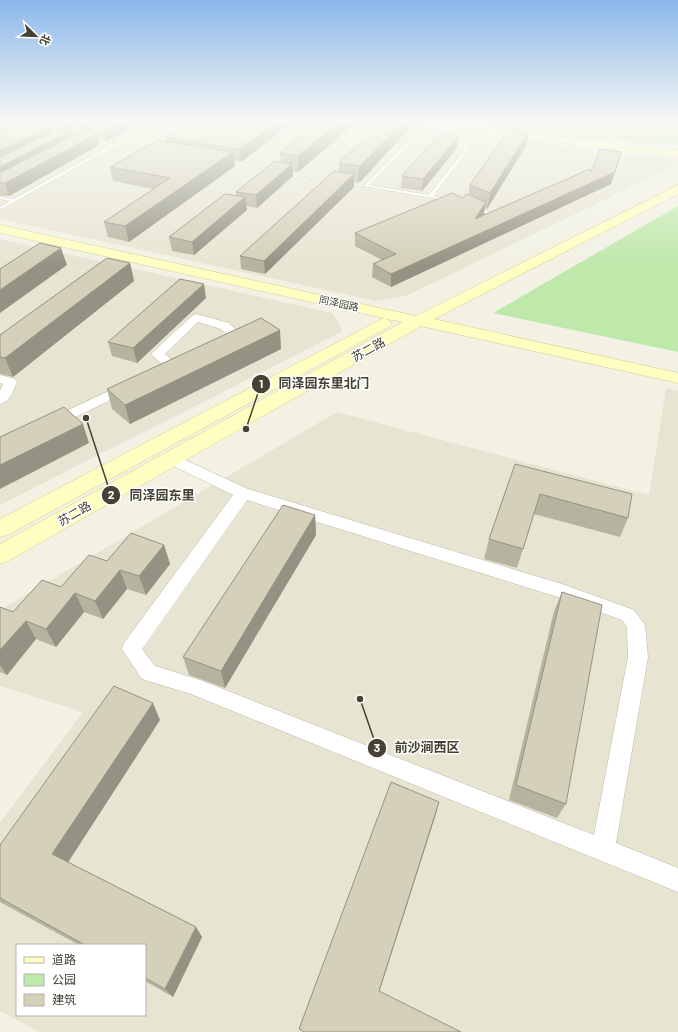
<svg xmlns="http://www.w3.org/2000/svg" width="678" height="1032" font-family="Barlow,'Noto Sans SC',sans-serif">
<rect width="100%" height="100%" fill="#f2f1e4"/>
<path fill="#e7e5d2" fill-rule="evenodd" d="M0,122H386L602,152L666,158L678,164L406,296L376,301L0,219Z
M0,239L332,313L343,331L0,505Z
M666,388L678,391V1032H40L0,1011V823L83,712L0,686V610L337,412L649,495ZM17,945H145V1015H17Z"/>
<path fill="#bfe8ab" d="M476,122H678V145L580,137Z
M678,206V352L493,313Z"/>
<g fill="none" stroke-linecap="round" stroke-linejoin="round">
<defs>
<path id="lane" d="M187,122H191L153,146L150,145Z
M412,137L471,147L433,196L450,199V201L223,162L225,161L365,185ZM414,139L466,148L429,195L369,185Z
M87,140L156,150L154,151L115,146L0,210V207L10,201L0,199V197L14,199L111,145L88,142Z
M472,206H476L499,216L495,217L472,208Z"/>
<path id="street" d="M196,314L229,323L243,337C238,343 227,346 220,345L218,342L229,336L221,329L198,322L165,354L177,365L176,368H166L151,354L192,316Z
M0,375L15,379L17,382C13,391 11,401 0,404V391L3,384L0,383Z
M128,382L133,383L135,386L133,389L57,426H47L45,423L47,420Z
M170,453L248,489L562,584L634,610L645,625L648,657L616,843L678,868V892L191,694L142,679L122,649L124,643L233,495L165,462L163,458L165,454ZM247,500L558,597L622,620L627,627L628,657L594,835L200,680L155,666L142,649Z"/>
<path id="secondary" d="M425,122H451L630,146L678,150V156L630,152L430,125Z
M678,185V194L434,319L678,373V383L421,326L8,561L0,564V544L403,322L386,319L392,323L390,326L8,535L0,537V519L384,318L0,233V225L416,316Z"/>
</defs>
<use href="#lane" stroke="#bebba7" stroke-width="1"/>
<use href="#street" stroke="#bebba7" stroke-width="1"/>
<use href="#secondary" stroke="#d0ce91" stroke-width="1"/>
<use href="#lane" fill="#fff" fill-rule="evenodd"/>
<use href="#street" fill="#fff" fill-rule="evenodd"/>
<use href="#secondary" fill="#fffec1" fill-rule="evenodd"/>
</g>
<path fill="#b6b39f" d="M0,122H141L107,141L98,139L99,145L9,196H0Z
M191,122H293L241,162L234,160L235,166L129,242L108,237L104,222L153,189L113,181L110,167L167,141L166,137Z
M318,122H354V124L298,172L293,171V176L257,208L246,206L247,210L194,255L172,251L169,237L236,196V192L281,162L280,153Z
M381,122H409L408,130L361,181L358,182H354V187L265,274L241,269L240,256L339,172V163Z
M459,136L457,148L422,191L401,188L402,176Z
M526,146L487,209L485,208L483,215L591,172L621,152L611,184L391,287L372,277L373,264L382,260L355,246V233L463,198L468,195L470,185Z
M130,263L134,281L13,377L0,374V335Z
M206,298L137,363L112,356L108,342Z
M281,349L130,424L112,409L107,389Z
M515,464L628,518L620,537L534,514L517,568L484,559L489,539Z
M315,515L316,535L225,688L189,675L183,657Z
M164,545L170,564L146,595L127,589L103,619L84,612L56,647L36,639L7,675L0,672V607L13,612L61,587L107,561Z
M562,592L566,804L557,818L509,800L554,611Z
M160,720L68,862L196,927L202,937L173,997L145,981V945H79L0,902V845Z"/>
<path fill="#949282" d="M0,122H26L0,135Z
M60,122H87L69,124L71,130L63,133Z
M89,122H113L90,127L91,133L84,137L81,126Z
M119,122H141L107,141L104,130Z
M278,122H293L241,162L239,150Z
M339,122H354V124L298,172V156Z
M403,122H409L408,130L361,181L358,182L359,166Z
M52,126L55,138L0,165V151Z
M72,130L75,142L0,181V167Z
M529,131L526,146L487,209L490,193Z
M97,134L99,145L9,196L5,183Z
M459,136L457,148L422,191L423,179Z
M233,152L235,166L129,242L125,226Z
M621,152L611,184L391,287V274L615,172Z
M292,164L293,176L257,208L256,195Z
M354,174V187L265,274L264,261Z
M245,197L247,210L194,255L192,242Z
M486,202L484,214L473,232L475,219Z
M61,248L67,265L0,313V290Z
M130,263L134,281L13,377L5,358Z
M204,284L206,298L137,363L133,348Z
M280,330L281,349L130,424L125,405Z
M83,424L89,443L0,489V465Z
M315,515L316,535L225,688L221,671Z
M164,545L170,564L146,595L139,576Z
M120,570L127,589L103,619L95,601Z
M75,593L84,612L56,647L46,629Z
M26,621L36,639L7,675L0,665V650Z
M153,703L160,720L65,867L52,854Z
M439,802L435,817L377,999L379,991Z
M196,927L202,937L173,997L165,989Z"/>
<path fill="#d4d0b9" stroke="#949282" d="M13,122H26L52,126L0,151V127Z
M74,122H89L81,126L69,124Z
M100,122H119L104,130L90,127Z
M191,122H278L239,150L166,137Z
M318,122H339L298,156L280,153Z
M381,122H403L361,165L359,166L339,163Z
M61,128L72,130L0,167V157Z
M509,129L529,131L490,193L470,185Z
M82,131L97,134L5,183H0V173Z
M440,133L459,136L423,179L402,176Z
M158,140L233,152L125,226L104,222L170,178L110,167Z
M600,149L621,152L615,172L391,274L373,264L396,254L355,233L452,193L463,198L466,194L486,202L475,219L590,169L591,172Z
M275,161L292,164L256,195L236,192Z
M334,171L354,174L264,261L240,256Z
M225,194L245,197L192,242L169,237Z
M40,243L61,248L0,290V269Z
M107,258L130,263L5,358L0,357V335Z
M180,279L204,284L133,348L108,342Z
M261,318L280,330L125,405L107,389Z
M64,407L83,424L0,465V437Z
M515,464L632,494L628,518L540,494L523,549L489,539Z
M283,505L315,515L221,671L183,657Z
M131,533L164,545L139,576L120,570L95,601L75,593L46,629L26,621L0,650V607L13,612L42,580L61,587L89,555L107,561Z
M562,592L602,605L566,804L516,785Z
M114,686L153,703L52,854L196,927L165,989L145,978V945H85L0,898V845Z
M391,782L439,802L379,991L461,1032H304L299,1029Z"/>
<linearGradient id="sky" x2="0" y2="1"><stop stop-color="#8ab7ec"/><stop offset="0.46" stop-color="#f9f9f3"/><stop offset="1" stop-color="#f9f9f3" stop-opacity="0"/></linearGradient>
<rect width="678" height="266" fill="url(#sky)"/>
<g text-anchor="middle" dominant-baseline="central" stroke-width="3" stroke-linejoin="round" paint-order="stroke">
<g font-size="10" fill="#454234" stroke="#fff">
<text transform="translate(339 303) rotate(12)">同泽园路</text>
</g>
<g font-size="12" fill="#454234" stroke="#fff">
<text transform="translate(368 349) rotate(-29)">苏二路</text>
<text transform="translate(74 513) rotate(-30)">苏二路</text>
</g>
</g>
<path fill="none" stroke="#454234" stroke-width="1.5" d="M246 429L261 384M86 418L111 495M360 699L377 748"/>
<g fill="#454234" stroke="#fff" stroke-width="1.5">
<circle cx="246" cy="429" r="4"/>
<circle cx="86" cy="418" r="4"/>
<circle cx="360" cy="699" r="4"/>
<circle cx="261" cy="384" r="10"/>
<circle cx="111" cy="495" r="10"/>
<circle cx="377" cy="748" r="10"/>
</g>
<g font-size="12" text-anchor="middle" font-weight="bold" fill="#fff">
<text x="261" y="388">1</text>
<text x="111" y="499">2</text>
<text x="377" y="752">3</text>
</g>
<g font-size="13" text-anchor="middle" font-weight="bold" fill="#454234" stroke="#fff" stroke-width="3" stroke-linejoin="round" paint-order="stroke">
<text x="324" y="388">同泽园东里北门</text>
<text x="162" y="500">同泽园东里</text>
<text x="427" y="752">前沙涧西区</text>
</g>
<rect x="16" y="944" width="130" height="72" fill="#ffffff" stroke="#b5b3ae"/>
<rect x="24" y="957" width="20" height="6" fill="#fffec1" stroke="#b5b3ae"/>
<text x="52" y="964" font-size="12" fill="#454234">道路</text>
<rect x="24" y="974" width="20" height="12" fill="#bfe8ab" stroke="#b5b3ae"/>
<text x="52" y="984" font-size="12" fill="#454234">公园</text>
<rect x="24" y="994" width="20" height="12" fill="#d4d0b9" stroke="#b5b3ae"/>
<text x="52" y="1004" font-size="12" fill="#454234">建筑</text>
<g transform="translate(36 36) rotate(113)" stroke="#ffffff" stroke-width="3" paint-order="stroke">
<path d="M0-3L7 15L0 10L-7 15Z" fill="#454234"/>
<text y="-6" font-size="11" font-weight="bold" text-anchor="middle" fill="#454234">北</text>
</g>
</svg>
